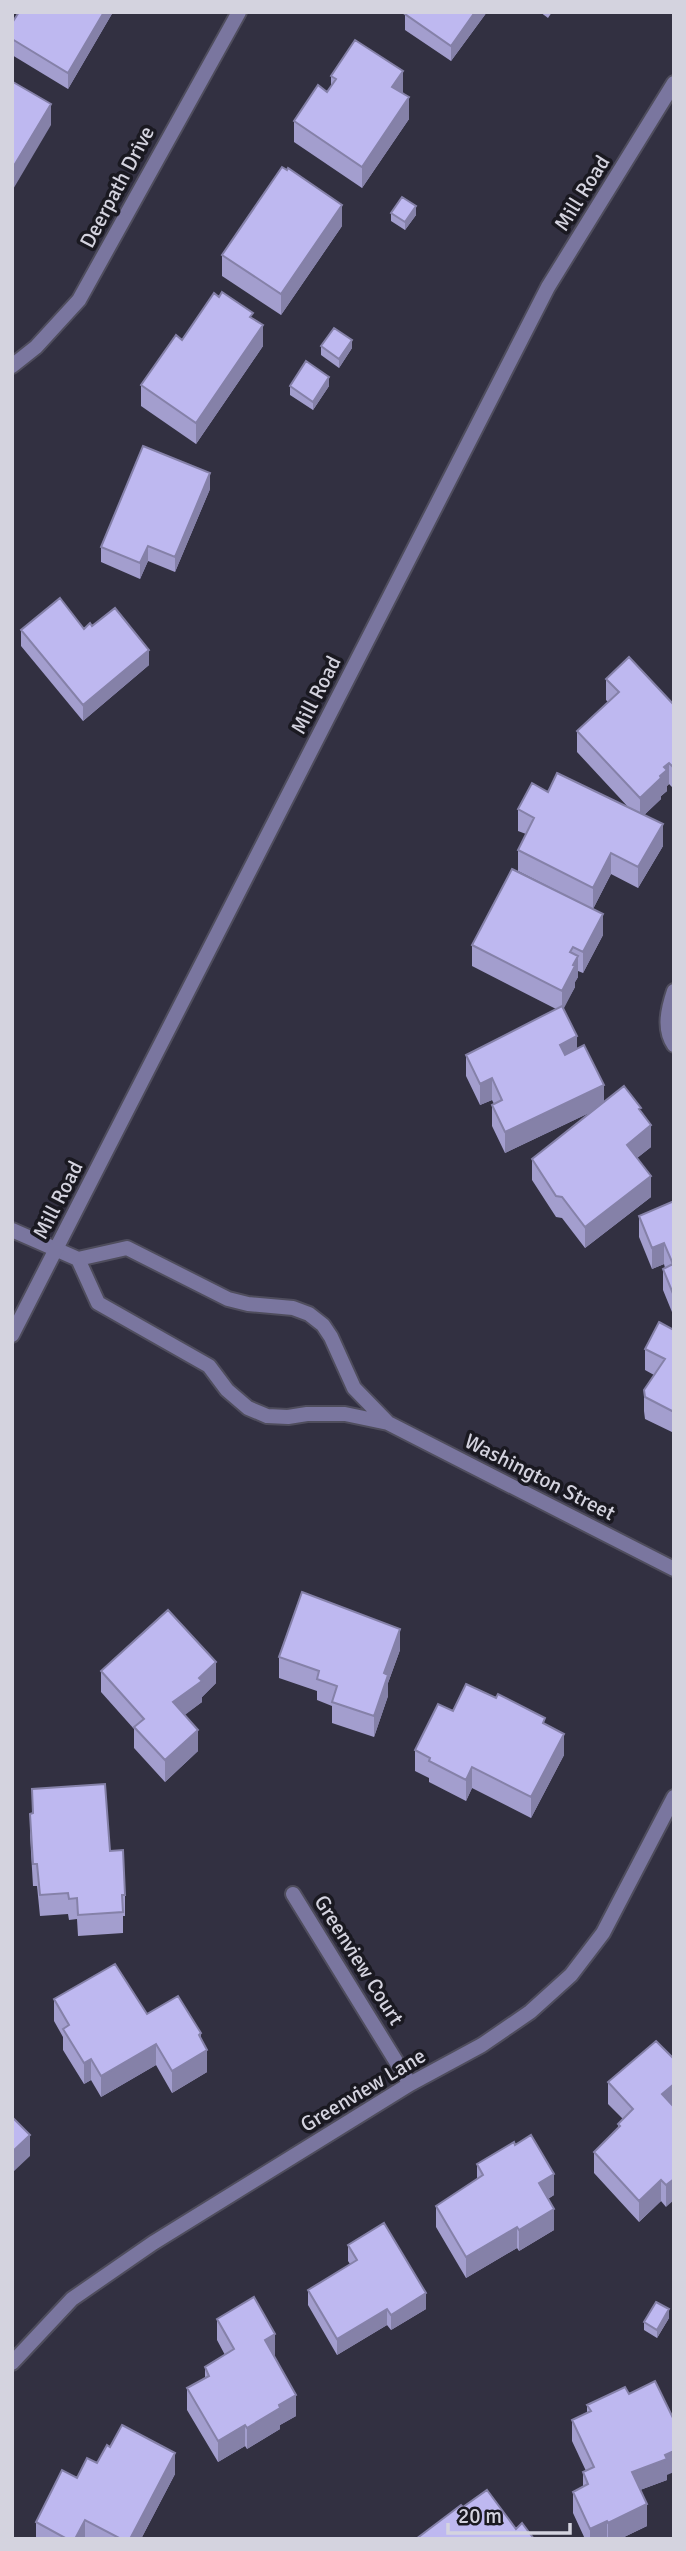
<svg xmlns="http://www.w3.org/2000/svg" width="686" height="2551" font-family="Signika,sans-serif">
<rect width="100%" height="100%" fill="#323041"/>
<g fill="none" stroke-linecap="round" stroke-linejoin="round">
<defs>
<path id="minor" d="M12,366L36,347L79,300L239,12
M674,991C668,1009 663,1029 674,1045
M12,1230L78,1259L127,1248L228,1299L248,1304L293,1308L309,1314L323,1325L331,1337L354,1388L387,1422
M78,1259L98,1303L209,1366L227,1390L248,1408L267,1416L288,1417L307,1414H345L388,1423L674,1569
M293,1894L410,2084
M12,2363L72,2299L153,2243L410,2084L482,2045L530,2012L571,1975L603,1933L674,1797"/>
<path id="tertiary" d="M12,1335L548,287L674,83"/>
</defs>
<use href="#minor" stroke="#4f4d5d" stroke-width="18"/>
<use href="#tertiary" stroke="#4f4d5d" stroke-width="18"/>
<use href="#minor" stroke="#7a769f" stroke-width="14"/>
<use href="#tertiary" stroke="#7a769f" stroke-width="14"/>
</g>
<path fill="#a39ece" d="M19,12H113L68,89L12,55V23Z
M407,12H487L451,61L405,30V14Z
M540,12H552L548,18Z
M331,76L403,92L409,119L362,188L294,142V121L327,92L331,86Z
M391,213L416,215L405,230L391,221Z
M342,226L281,315L222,276V255Z
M253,318L263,346L196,444L141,406V385L182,340Z
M321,346L352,348L339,368L321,355Z
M290,386H329L313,410L290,395Z
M210,489L175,572L148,561L140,579L101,562V547Z
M92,626L149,665L83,721L21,646V630L84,629Z
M606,679L674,705V789L669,784L667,786V791L661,796V799L644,815L663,846L638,888L611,874L593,909L518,871V850L526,834L518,831V809L548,792L629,808L577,752V731L608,702L606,700Z
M603,935L583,973L578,971V977L575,982V987L563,1008L577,1048L604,1102L641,1112L651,1147L637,1158L651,1197L585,1248L562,1218L556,1217L532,1180V1159L591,1112L505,1153L492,1126V1105L494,1104L492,1100L480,1105L466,1076V1055L556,1009L472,966V945Z
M674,1201V1317L663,1290V1269L665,1268L664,1264L652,1269L639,1237V1216Z
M674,1330V1433L645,1419L644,1411V1390L654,1375L645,1370V1349Z
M400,1650L388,1683V1696L374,1737L332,1723V1706L317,1700V1691L279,1678V1657Z
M101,1671L216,1683L202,1697V1702L184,1715L198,1751L165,1782L134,1748V1729L101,1692Z
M453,1711L545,1724L564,1755L531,1818L472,1788L466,1801L429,1782V1778L415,1771V1750Z
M32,1789L110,1851L125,1895V1916H123V1933L78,1936L77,1919L69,1920L68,1914L40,1916L37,1886H33L30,1835V1814H32Z
M54,1999L147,2014L201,2039L207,2072L172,2093L156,2065L101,2097L91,2080L84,2084L63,2050V2037L54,2021Z
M674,2059V2105L666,2207L661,2201L639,2222L594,2173V2152L618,2129V2124L623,2119L608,2104V2082Z
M515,2145L554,2195L548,2199L554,2230L519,2251L517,2248L466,2278L436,2227V2206L477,2179V2164Z
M348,2245L426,2309L391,2330L387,2325L337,2355L308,2305V2290L350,2264L348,2261Z
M669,2318L657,2338L644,2330V2322Z
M217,2319L275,2355L274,2356L296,2416L280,2425V2429L247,2449L245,2446L218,2462L187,2410V2388L205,2378V2367L225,2355L217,2340Z
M587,2405L667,2475V2480L640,2490L647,2526L620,2539H585L573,2513V2492L583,2487V2472L586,2471L572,2441V2420L587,2413Z
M97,2463L175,2474L141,2539H36V2522L77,2478Z"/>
<path fill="#8581a8" d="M104,12H113L68,89V73Z
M475,12H487L451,61V46Z
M403,71V92L392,108V87Z
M409,97V119L362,188V167Z
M51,104V125L12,191V169Z
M342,205V226L281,315V294Z
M416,206V215L405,230V222Z
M263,325V346L196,444V423Z
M352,340V348L339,368V359Z
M329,377V386L313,410V402Z
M210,473V489L175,572V557Z
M148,546V561L140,579V563Z
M149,650V665L83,721V705Z
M669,763V784L667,786V791L661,796V799L640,819V798L660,776L664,767Z
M663,824V846L638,888V867Z
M611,853V874L593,909V888Z
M603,914V935L583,973V952Z
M578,956V977L575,982V987L562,1012V991Z
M577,1036V1057L560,1066V1045Z
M492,1078V1100L480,1105V1084Z
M604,1085V1106L505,1153V1132Z
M651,1125V1147L627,1166V1145Z
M651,1176V1197L585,1248V1227Z
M664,1243V1264L652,1269V1248Z
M400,1629V1650L388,1683V1696L374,1737V1716L384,1673Z
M216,1662V1683L202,1697V1702L173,1724V1702Z
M198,1730V1751L165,1782V1760Z
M564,1734V1755L531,1818V1797Z
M472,1767V1788L466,1801V1780Z
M201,2033V2054L207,2050V2072L172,2093V2071L199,2035Z
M156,2044V2065L101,2097V2076Z
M91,2059V2080L84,2084V2063Z
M674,2084V2105L662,2116V2094Z
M30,2135V2156L12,2173V2152Z
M554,2174V2195L539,2204V2183Z
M674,2179V2200L666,2207V2185Z
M661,2180V2201L639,2222V2201Z
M554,2209V2230L519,2251V2230Z
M517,2227V2248L466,2278V2257Z
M426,2293V2309L391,2330V2315Z
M387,2309V2325L337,2355V2339Z
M669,2309V2318L657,2338V2330Z
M275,2334V2355L265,2361V2340Z
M296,2395V2416L280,2425V2429L247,2449V2428L279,2405Z
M245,2425V2446L218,2462V2441Z
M674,2451V2472L667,2475V2480L632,2493V2472Z
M175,2453V2474L141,2539H130Z
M647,2504V2526L620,2539H608V2523Z
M85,2520V2539H75Z
M607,2521V2539H590V2529Z"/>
<path fill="#beb8f0" stroke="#8581a8" stroke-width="2" d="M19,12H104L68,73L12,39V23Z
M407,12H475L451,46L405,14Z
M355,40L403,71L392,87L409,97L362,167L294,121L318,85L327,92L336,79L331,76Z
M13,82L51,104L12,169V84Z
M282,167L287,170L288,168L342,205L281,294L222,255Z
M402,197L416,206L405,222L391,213Z
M222,292L253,313L250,317L263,325L196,423L141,385L176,335L182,340L214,293L219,297Z
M334,328L352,340L339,359L321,346Z
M306,361L329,377L313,402L290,386Z
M143,446L210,473L175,557L148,546L140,563L101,547Z
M60,598L84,629L90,623L92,626L115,608L149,650L83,705L21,630Z
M629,657L674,705V768L669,763L664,767L667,770L660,776L661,778L640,798L577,731L619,692L606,679Z
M557,773L663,824L638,867L611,853L593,888L518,850L534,818L518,809L532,783L548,792Z
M512,869L603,914L583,952L573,947L570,952L578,956L573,965L575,966L562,991L472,945Z
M562,1006L577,1036L560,1045L565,1055L584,1045L604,1085L505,1132L492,1105L502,1100L492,1078L480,1084L466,1055Z
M624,1086L641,1108L639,1109L651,1125L627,1145L651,1176L585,1227L562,1197L556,1196L532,1159Z
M674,1201V1296L663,1269L673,1264L664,1243L652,1248L639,1216Z
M659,1322L674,1330V1412L645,1397L644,1390L665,1359L645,1349Z
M302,1592L400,1629L384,1673L388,1675L374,1716L332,1702L337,1686L317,1679L319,1671L279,1657Z
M168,1610L216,1662L199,1678L202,1681L173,1702L198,1730L165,1760L134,1727L144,1719L101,1671Z
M466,1684L496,1698L498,1694L545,1718L543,1723L564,1734L531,1797L472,1767L466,1780L429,1761L430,1758L415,1750L438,1704L453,1711Z
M105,1784L110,1851L123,1850L125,1895H122L123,1912L78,1915L77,1898L69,1899L68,1893L40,1895L37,1864H33L30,1814L33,1813L32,1789Z
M115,1964L147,2014L178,1996L201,2033L199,2035L207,2050L172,2071L156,2044L101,2076L91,2059L84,2063L63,2029L69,2025L54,1999Z
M656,2041L674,2059V2084L662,2094L674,2107V2179L666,2185L661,2180L639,2201L594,2152L620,2126L618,2124L633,2109L608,2082Z
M12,2117L30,2135L12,2152Z
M531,2135L554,2174L539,2183L554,2209L519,2230L517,2227L466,2257L436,2206L483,2175L477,2164L514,2142L515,2145Z
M384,2223L426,2293L391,2315L387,2309L337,2339L308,2290L357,2260L348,2245Z
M254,2297L275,2334L265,2340L296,2395L279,2405L280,2408L247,2428L245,2425L218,2441L187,2388L209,2376L205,2367L234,2349L217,2319Z
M656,2302L669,2309L657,2330L644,2322Z
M655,2381L674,2420V2451L665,2455L667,2459L632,2472L647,2504L608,2523L607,2521L590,2529L573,2492L588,2484L583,2472L594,2467L572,2420L591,2411L587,2405L625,2387L629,2394Z
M122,2425L175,2453L130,2539H121L85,2520L75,2539H67L36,2522L62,2470L77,2478L87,2458L97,2463L107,2445L110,2447Z
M487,2490L516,2529L522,2523L534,2539H416L461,2505L463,2507Z"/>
<g text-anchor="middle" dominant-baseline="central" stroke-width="7" stroke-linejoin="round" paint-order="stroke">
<g font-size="21" fill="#d4d3df" stroke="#1a1921">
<text transform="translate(117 187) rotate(-62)">Deerpath Drive</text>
<text transform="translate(582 193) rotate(-58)">Mill Road</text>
<text transform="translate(316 695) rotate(-63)">Mill Road</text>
<text transform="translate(58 1200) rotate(-63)">Mill Road</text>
<text transform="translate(540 1477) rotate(27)">Washington Street</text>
<text transform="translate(359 1960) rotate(58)">Greenview Court</text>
<text transform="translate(363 2090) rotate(-31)">Greenview Lane</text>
</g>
</g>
<rect width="686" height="2551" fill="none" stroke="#d4d3df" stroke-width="28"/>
<path d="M448 2523v10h122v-10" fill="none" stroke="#d4d3df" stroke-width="3.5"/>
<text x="458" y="2523" font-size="21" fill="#d4d3df" stroke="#1a1921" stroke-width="5" paint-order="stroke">20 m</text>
</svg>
